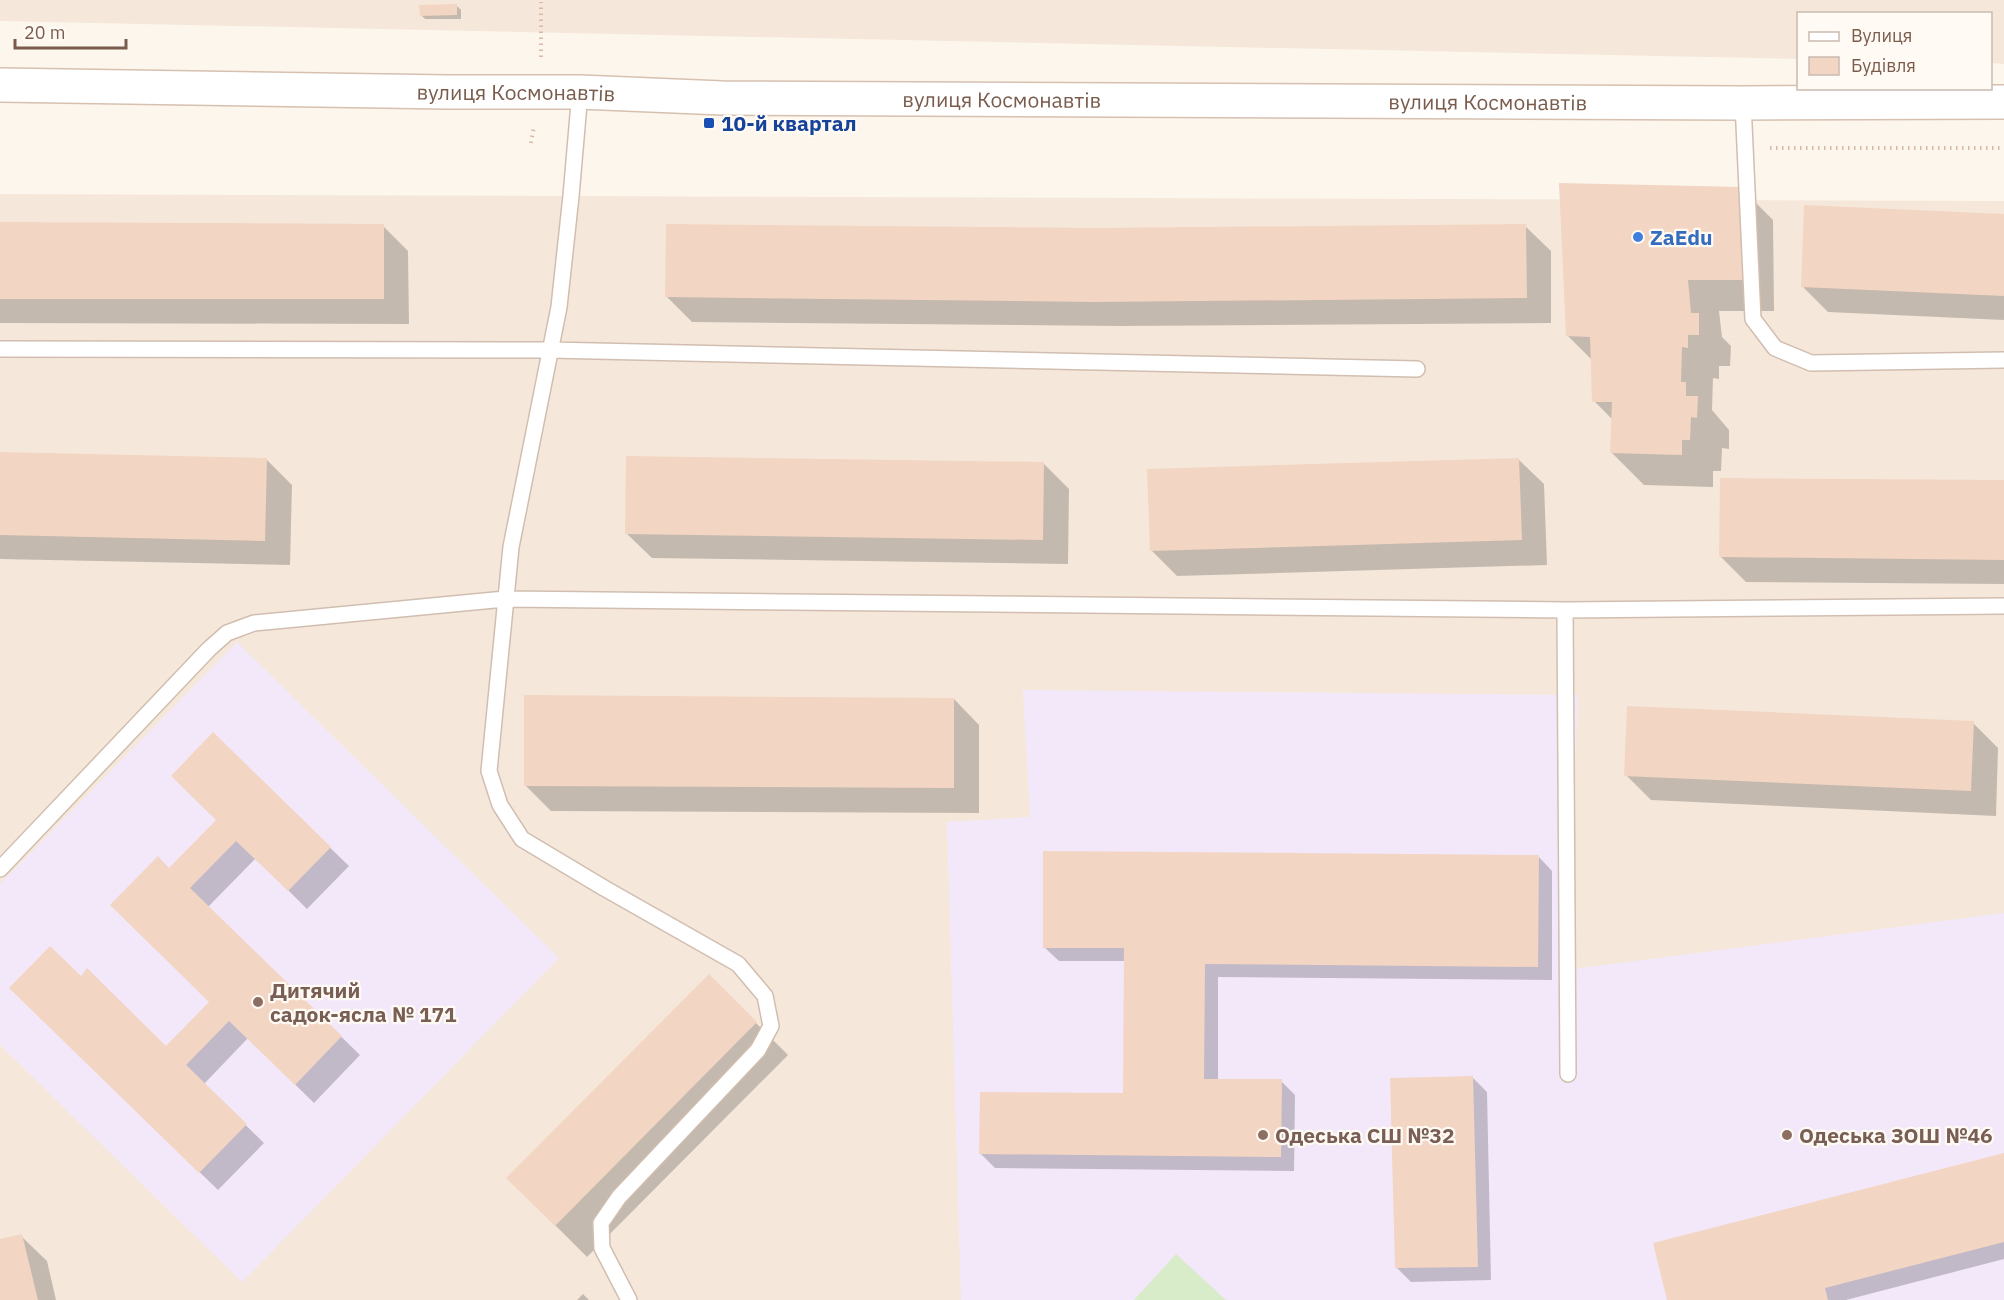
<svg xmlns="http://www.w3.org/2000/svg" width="2004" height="1300" font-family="'IBM Plex Sans',sans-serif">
<rect width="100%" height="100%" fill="#fdf6ec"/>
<path fill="#f5e8da" d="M0,0H2004V64L1991,63L1990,14H1798V59L0,21Z
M0,194L2004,201V1300H0Z"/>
<path fill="#f3e8fa" d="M237,642L559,958L242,1282L0,1045V884Z
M1023,690L1578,695L1566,970L2004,913V1300H961L947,822L1030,817Z"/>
<path fill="#d8ecc9" d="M1176,1254L1226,1300H1134Z"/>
<path fill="#0003" d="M457,6L461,10V19H425L421,15Z
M1741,188L1773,220L1774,311H1719L1722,337L1731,346L1730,366H1719V379L1713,378L1712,410L1729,430V449L1722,448L1721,471H1713V487L1644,485L1612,453L1613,420L1594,401L1593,361L1567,335Z
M2004,215V320L1828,312L1803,287Z
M0,224L383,226L408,251L409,324L0,323Z
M1525,226L1551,251V323L1121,326L692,322L667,297Z
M0,454L266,459L292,485L290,565L0,559Z
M1518,459L1544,484L1547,565L1177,576L1151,550Z
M1043,463L1069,489L1068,564L652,558L626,533Z
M2004,482V584L1746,582L1721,557Z
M954,699L979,725V813L551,811L526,786Z
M1973,723L1998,748L1996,816L1651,800L1626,775Z
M213,734L349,866L307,909L256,858L208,907L360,1055L314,1103L248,1038L204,1084L264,1143L218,1190L30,1007L81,978L166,1048L211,1002L169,870L218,820Z
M1538,856L1552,871V980L1218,977V1080L1281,1081L1295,1095L1294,1171L995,1168L981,1154L1124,1095L1125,961H1059L1044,947Z
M709,976L788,1055L587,1257L508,1178Z
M1473,1078L1487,1092L1491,1280L1411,1282L1397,1268Z
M2004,1154V1259L1846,1300H1669Z
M21,1236L47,1261L56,1300H0V1241Z
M583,1294L589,1300H577Z"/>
<path fill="#f3d5c3" d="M457,4V15L420,16L419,5Z
M1559,183L1742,187L1743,280H1688L1691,313H1699V335H1688V348L1682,347L1681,382H1686V396H1698L1697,418L1691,417L1690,440H1682V455L1610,453L1612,402H1592L1590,337L1566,336Z
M1804,205L2004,214V296L1801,287Z
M0,222L384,224V299H0Z
M666,224L1095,228L1526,224L1527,298L1095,302L665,297Z
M0,452L267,458L265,541L0,535Z
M626,456L1044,462L1043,540L625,534Z
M1519,458L1522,540L1150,551L1147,469Z
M1720,478L2004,480V560L1719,557Z
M524,695L954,698V788L524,786Z
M1627,706L1974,721L1971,791L1624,776Z
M213,732L331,847L288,891L236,841L190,888L342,1036L295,1085L229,1021L186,1065L247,1124L199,1173L9,988L50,946L81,976L87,968L166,1046L209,1002L110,905L158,856L169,868L216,820L171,776Z
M1043,851L1539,855L1538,967L1205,964L1204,1079H1282L1281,1157L979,1154L980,1092L1123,1093L1124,948H1043Z
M709,974L757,1022L555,1226L506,1178Z
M1473,1076L1478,1267L1395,1268L1390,1078Z
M2004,1153V1242L1825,1288L1828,1300H1667L1653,1243Z
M22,1234L38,1300H0V1239Z"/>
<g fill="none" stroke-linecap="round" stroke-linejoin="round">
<defs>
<path id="lane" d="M580,92L571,196L559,307L511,547L489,771L500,805L522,839L604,888L738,964L765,996L771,1026L758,1050L619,1197L601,1223L602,1248L629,1300
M1743,103L1753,319L1775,348L1811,363L2004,360
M0,349L550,350L1417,369
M1565,610L1568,1074
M0,869L209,649L227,633L254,623L505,599L1565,610L2004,606"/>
<g id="secondary">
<path id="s1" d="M0,85L448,92H580L722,98L1743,103L2004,102"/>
</g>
</defs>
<use href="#lane" stroke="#d1beb0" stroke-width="18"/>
<use href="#secondary" stroke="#d6c0b0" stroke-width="36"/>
<path stroke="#d9b8a5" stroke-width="4" stroke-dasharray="1.5 4.5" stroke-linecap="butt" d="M541,57V2
M531,143L534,126
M1770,148H2004"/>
<use href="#lane" stroke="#fff" stroke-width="15"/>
<use href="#secondary" stroke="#fff" stroke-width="33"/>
</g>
<rect fill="#1a4fb4" stroke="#fffaf3" stroke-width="2" x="703" y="117" width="12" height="12" rx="3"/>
<circle fill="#3f7fe0" stroke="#fffaf3" stroke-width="2" cx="1638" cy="237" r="6"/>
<g fill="#8d6e63" stroke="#fffaf3" stroke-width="2">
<circle cx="258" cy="1002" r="6"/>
<circle cx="1263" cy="1135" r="6"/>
<circle cx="1787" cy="1135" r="6"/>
</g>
<g text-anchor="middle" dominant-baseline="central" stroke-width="4.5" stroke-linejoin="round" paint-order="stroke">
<g font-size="21" fill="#7a5c4d" stroke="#fffaf3">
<text stroke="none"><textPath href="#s1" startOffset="516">вулиця Космонавтів</textPath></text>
<text stroke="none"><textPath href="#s1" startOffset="1002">вулиця Космонавтів</textPath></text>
<text stroke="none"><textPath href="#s1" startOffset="1488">вулиця Космонавтів</textPath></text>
</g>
<g font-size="21" font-weight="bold" fill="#164399" stroke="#fffaf3" text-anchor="start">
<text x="721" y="123">10-й квартал</text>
</g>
<g font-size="21" font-weight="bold" fill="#366cbe" stroke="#fffaf3" text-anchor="start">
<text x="1650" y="237">ZaEdu</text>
</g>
<g font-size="21" font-weight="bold" fill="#785e54" stroke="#fffaf3" text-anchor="start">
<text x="270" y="990">Дитячий<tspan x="270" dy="24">садок-ясла № 171</tspan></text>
<text x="1275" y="1135">Одеська СШ №32</text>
<text x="1799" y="1135">Одеська ЗОШ №46</text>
</g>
</g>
<rect x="1797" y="12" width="195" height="78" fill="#fffaf3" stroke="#cabbb1" stroke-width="1.5"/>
<rect x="1809" y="32" width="30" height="9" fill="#ffffff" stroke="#cabbb1" stroke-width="1.5"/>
<text x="1851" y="42" font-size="18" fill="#7a5c4d">Вулиця</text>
<rect x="1809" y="57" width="30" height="18" fill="#f3d5c3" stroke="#cabbb1" stroke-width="1.5"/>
<text x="1851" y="72" font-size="18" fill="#7a5c4d">Будівля</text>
<path d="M15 39v9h111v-9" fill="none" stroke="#7a5c4d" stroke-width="3"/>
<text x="24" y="39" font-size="18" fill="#7a5c4d" stroke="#fffaf3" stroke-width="4.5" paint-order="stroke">20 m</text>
</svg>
